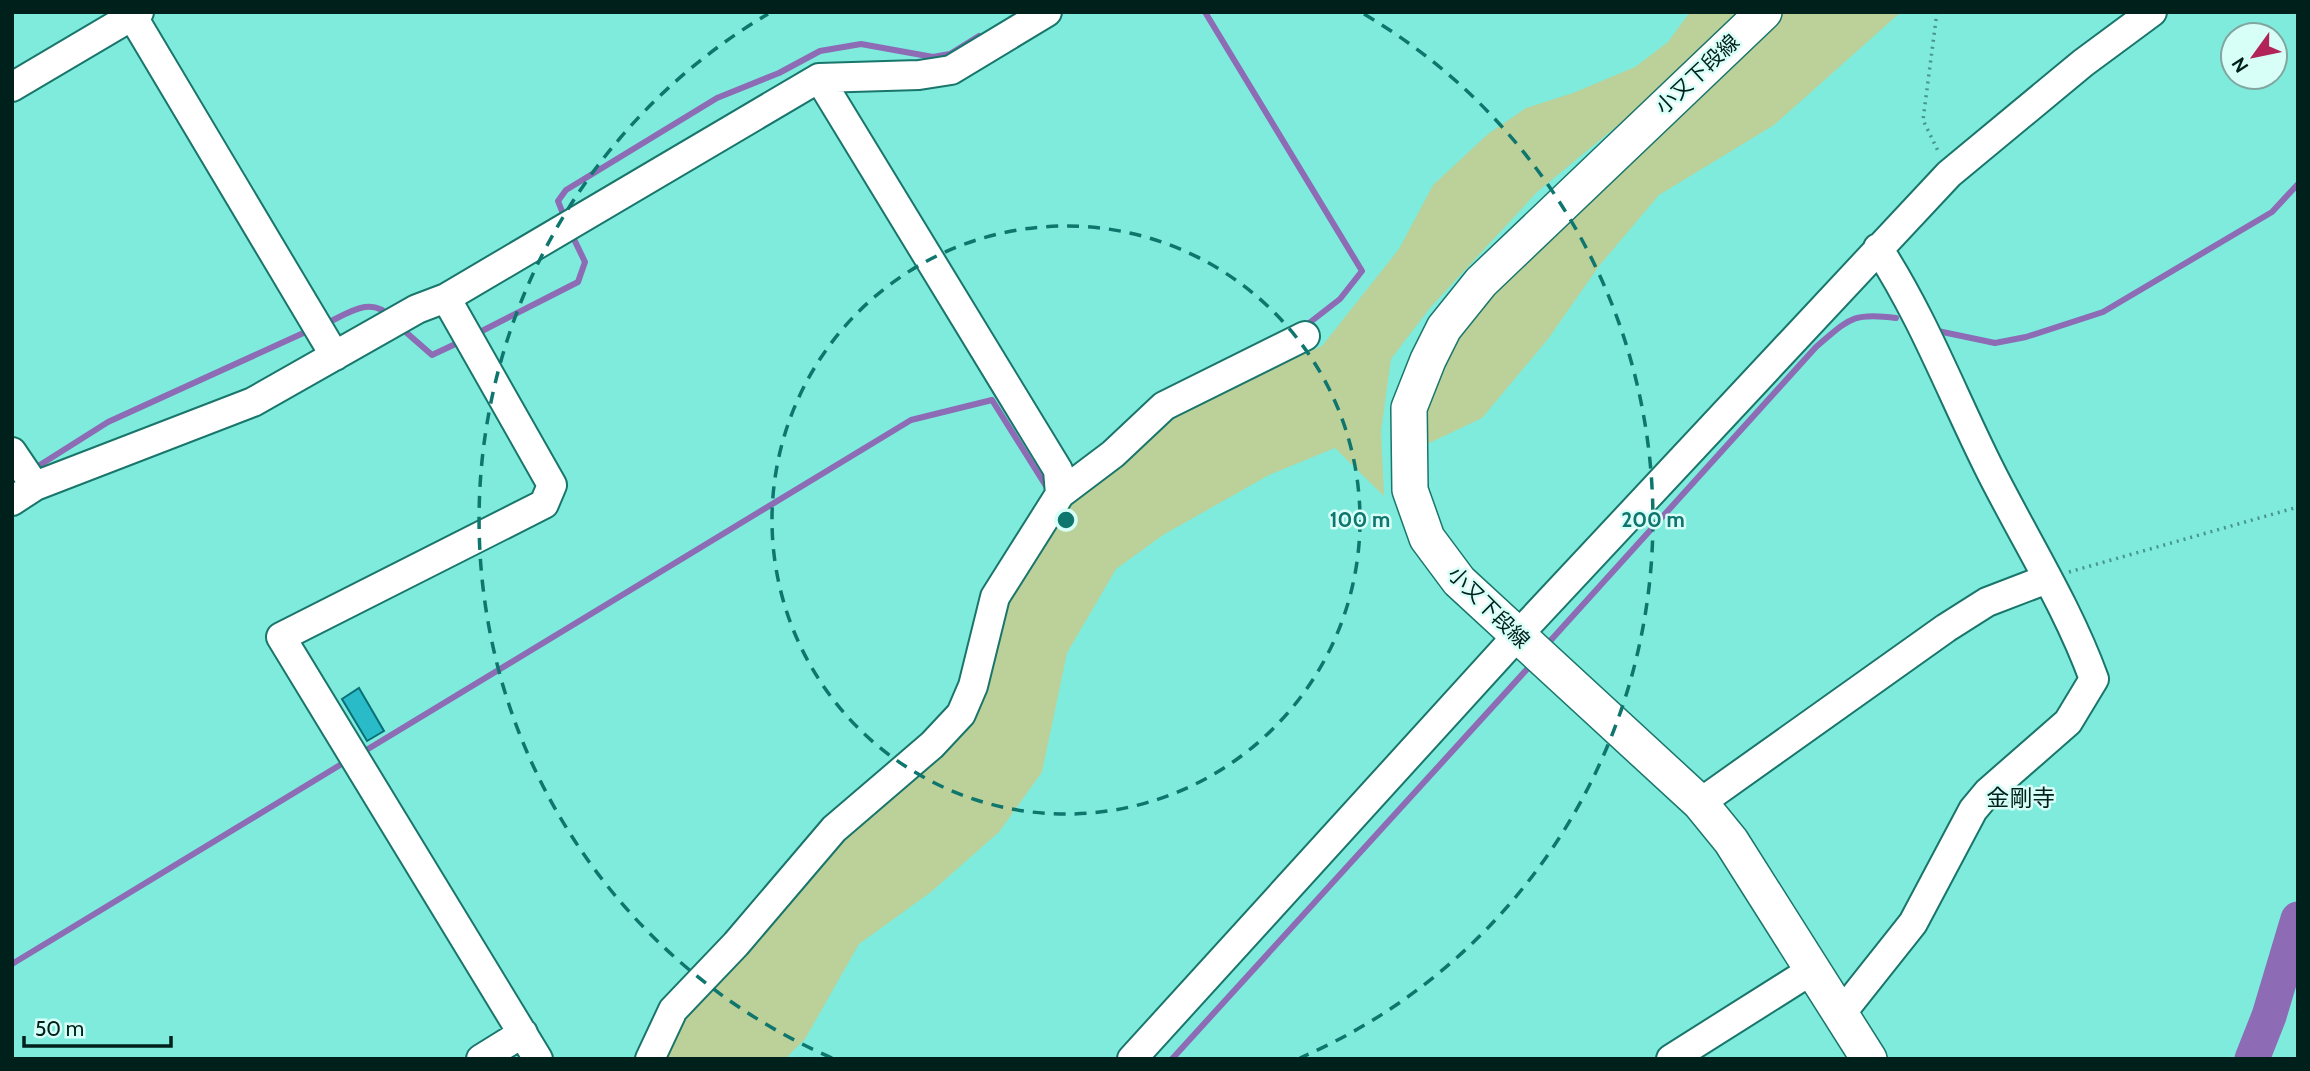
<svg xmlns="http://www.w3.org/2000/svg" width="2310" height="1071" font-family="Cabin,'Noto Sans JP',sans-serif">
<rect width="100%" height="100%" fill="#7eebdc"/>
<path fill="#bcd099" d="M1690,12H1755L1537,192L1429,309L1391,359L1381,431L1384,496L1335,448L1269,475L1163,535L1116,569L1067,653L1042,772L999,832L931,892L859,944L805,1039L785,1059H666L685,1012L801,877L928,764L997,618L1075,494L1171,411L1322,346L1399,249L1433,185L1488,134L1526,108L1573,93L1635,67L1668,42Z
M1784,12H1901L1774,125L1659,195L1599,266L1548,339L1482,418L1423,446L1422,401L1441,357L1484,297Z"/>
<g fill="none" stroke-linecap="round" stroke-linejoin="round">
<path stroke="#8d6bb5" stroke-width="6" d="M1205,12L1362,271L1340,299L1304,327
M565,219L558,201L566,190L717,98L779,73L820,51L861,44L933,57L950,54L979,36
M323,325C346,315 371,294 390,317
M400,327L432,355L464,340
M1933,330L1995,343L2026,337L2103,312L2272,212L2298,184
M476,334L578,282L585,262L571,233
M32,470L108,422L310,330
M1551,640L1816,347C1849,319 1852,312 1896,318
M368,749L911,420L992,400L1046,486
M12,964L340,765
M1172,1059L1529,667"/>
<path stroke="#8d6bb5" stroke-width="35" d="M2252,1059L2269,1016L2298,919"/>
</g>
<path fill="#2abbc8" stroke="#086f77" stroke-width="2" d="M359,688L384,731L367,741L342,699Z"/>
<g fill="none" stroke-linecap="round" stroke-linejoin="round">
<defs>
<path id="minor" d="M130,12L335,356
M12,87L139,12
M446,298L552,485L544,504L281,637L538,1059
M12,452L35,486
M1060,494L1113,454L1164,406L1305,336
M12,501L35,486L253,402L417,309L446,298L819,78L919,75L951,70L1047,12
M1700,803L1946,628L1987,602L2047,579
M1840,1015L1913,923L1973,810L1988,792L2068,722L2094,679C2067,605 2024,538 1989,468C1952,394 1923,317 1878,248
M481,1059L523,1033
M650,1059L673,1010L736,944L834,829L932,745L961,714L973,686L995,597L1060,494L1058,470L819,78
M1132,1059L1517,636L1949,174L2083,63L2152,12
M1671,1059L1812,970"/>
<path id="major" d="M1764,12L1481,282L1444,328L1428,360L1409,408L1410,490L1427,538L1459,581L1700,803L1731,841L1869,1059"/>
</defs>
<use href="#minor" stroke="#1a756b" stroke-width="32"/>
<use href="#major" stroke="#1a756b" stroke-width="38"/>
<path stroke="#49958b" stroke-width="3.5" stroke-dasharray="2 5" stroke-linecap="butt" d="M1937,12L1923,120L1939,153
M2069,572L2298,507"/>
<use href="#minor" stroke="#fff" stroke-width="28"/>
<use href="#major" stroke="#fff" stroke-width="35"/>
</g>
<g fill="none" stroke="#0f766e" stroke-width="3.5" stroke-dasharray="12 9">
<circle cx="1066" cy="520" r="294"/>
<path d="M832 1058A587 587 0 0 1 768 14M1364 14A587 587 0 0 1 1300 1058"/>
</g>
<g text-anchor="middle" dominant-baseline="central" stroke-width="5" stroke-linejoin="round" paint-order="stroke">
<g font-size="21" fill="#00201c" stroke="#d7fff8">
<text transform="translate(1697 74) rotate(-43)">小又下段線</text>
<text transform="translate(1489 607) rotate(45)">小又下段線</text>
</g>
<g font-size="23" fill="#00201c" stroke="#d7fff8">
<text x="2021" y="798">金剛寺</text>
</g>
</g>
<circle cx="1066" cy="520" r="10" fill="#0f766e" stroke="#d7fff8" stroke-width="3.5"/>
<g font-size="21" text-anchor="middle" font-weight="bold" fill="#0f766e" stroke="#d7fff8" stroke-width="5" stroke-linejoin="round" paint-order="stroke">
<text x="1360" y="527">100 m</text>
<text x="1653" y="527">200 m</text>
</g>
<rect width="2310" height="1071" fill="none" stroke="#00201c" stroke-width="28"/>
<g transform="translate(2254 56) rotate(237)"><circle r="33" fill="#d7fff8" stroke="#81a6a0" stroke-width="2"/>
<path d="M0-5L12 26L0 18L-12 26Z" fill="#b22459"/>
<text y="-10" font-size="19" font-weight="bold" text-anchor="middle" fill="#00201c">N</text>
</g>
<path d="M24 1036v10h147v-10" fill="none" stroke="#00201c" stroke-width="3.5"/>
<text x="35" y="1036" font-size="21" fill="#00201c" stroke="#d7fff8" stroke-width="5" paint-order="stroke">50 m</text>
</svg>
